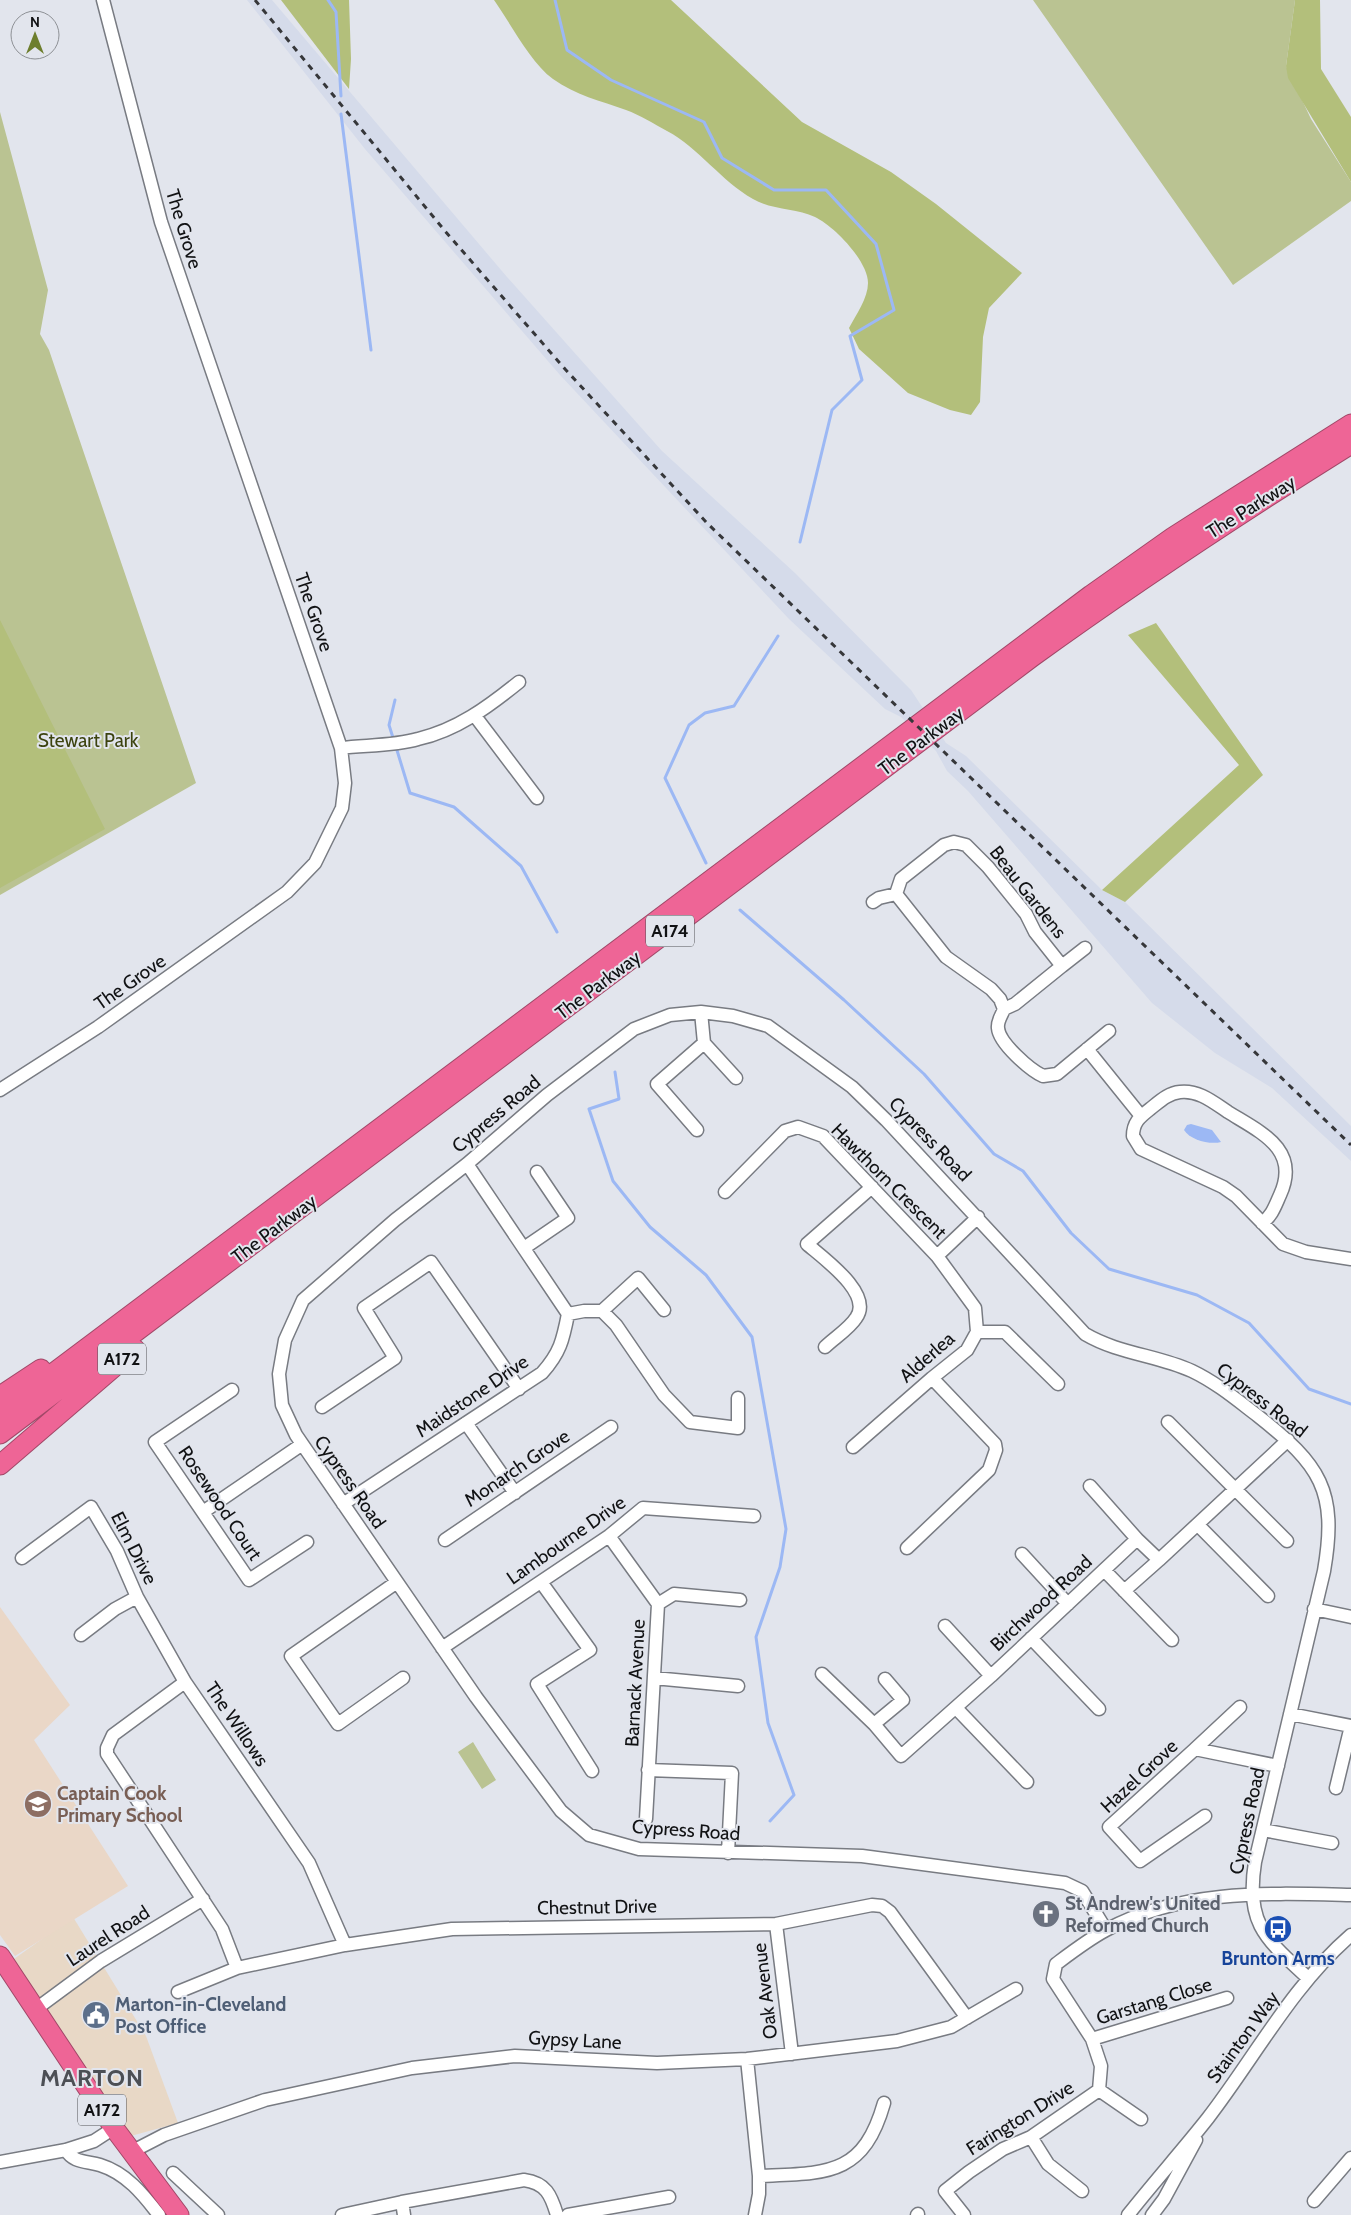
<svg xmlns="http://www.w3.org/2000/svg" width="1351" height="2215" font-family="Cabin,sans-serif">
<rect width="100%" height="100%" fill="#e2e5ed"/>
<path fill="#e8d8c6" d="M73,1917L146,2036L178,2123L120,2139L4,1966Z"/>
<path fill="#d5dbea" d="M247,0H272L507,277L662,451L795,573L911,690L946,743L966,756L1102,890L1125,902L1351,1126V1161L1272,1088L1215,1053L1152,1003L968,791L947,771L936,751L901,717L885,709L789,619L560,375L365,149Z"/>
<path fill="#ead7c7" d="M0,1607L70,1705L34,1740L128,1886L15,1956L0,1935Z"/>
<path fill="#bac392" d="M1033,0H1295L1286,66L1311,119L1351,182V201L1233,285Z
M0,112L48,290L40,334L49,350L196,783L0,895Z
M473,1742L496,1780L482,1789L458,1752Z"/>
<path fill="#b3bf7b" d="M281,0H349L351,59L349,89Z
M494,0H671L802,122L891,172L936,204L1022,273L989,308L983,337L980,402L971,415L950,410L908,393L859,349L849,328C856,315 868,298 868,283C868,261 834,226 815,217C796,208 772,210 753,199C721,181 699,148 667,131C654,124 640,115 626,110C601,101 575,95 553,79C530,62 511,24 494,0Z
M1295,0H1320L1321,69L1351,117V182L1288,78L1286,66Z
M0,620L105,829L0,888Z
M1156,623L1263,775L1125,902L1102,890L1239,765L1128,635Z"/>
<path fill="#9cb8f4" d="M1191,1124L1212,1130L1221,1142C1210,1145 1190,1140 1184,1130L1187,1125Z"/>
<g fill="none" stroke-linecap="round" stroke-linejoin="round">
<path stroke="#9cb8f4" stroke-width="3" d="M328,0L336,12L341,96
M555,0L567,50L611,80L704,122L722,158L774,190H826L876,244L894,310L850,336L862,380L832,410L800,542
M341,114L371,350
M394,741L389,725L395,700
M396,747L410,793L454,807L521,866L557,932
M706,863L665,778L689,725L705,713L734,706L778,636
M740,910L844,1000L924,1074L994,1154L1023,1171L1071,1233L1109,1269L1197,1295L1249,1323L1309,1389L1351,1404
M615,1072L619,1099L589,1109L613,1181L650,1227L706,1275L752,1337L786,1529L780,1567L756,1637L768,1723L794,1795L770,1821"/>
<defs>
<path id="minor" d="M475,716L537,798
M341,748C366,745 394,746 418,739C457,730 488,707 519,682
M954,842L966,845L988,867L1026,914L1035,932L1062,966L1015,1004L1004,1009L1000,999L991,989L946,957L896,894L901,879L944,845Z
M873,902L879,898L896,894
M1062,966L1085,948
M1004,1009C1002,1015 997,1021 998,1028C999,1043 1030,1070 1043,1076L1057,1074L1109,1031
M704,1043L736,1078
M1087,1049L1141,1116
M0,1090L98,1027L287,892L315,863L342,808L345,783L341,748L161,222L103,0
M697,1130L657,1084L704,1043L701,1012
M725,1192L785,1131L798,1127L823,1136L937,1256L978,1217
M1262,1223C1272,1216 1275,1206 1280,1195C1301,1149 1260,1132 1228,1112C1213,1102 1199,1090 1180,1092C1168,1093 1159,1102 1150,1109C1140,1117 1133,1122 1133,1136L1141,1149L1223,1187L1236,1196L1283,1244L1306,1252L1351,1259
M524,1248L568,1218L537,1172
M602,1311L638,1278L664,1310
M568,1314L584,1311H602L616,1325L664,1395L690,1422L738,1428V1398
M977,1332H1005L1058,1384
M825,1347C834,1338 849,1329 856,1318C874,1294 823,1258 807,1244L872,1187
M232,1390L155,1442L249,1580L307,1542
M322,1407L395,1358L364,1308L431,1262L519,1389
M1168,1422L1287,1541
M466,1423L515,1493
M853,1447L932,1378L967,1350L977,1332L975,1308L937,1256
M1090,1486L1137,1539
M343,1504L542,1373C560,1353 563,1340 568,1314L467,1164
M203,1512L301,1445
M1198,1525L1268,1596
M609,1536L658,1604L646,1819
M445,1540L611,1427
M907,1548L989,1470L996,1450L995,1444L932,1378
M1022,1554L1068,1604
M22,1558L91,1507L117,1551L137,1597L185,1682
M1104,1570L1172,1640
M397,1582L291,1656L338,1724L403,1678
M541,1582L590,1650L537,1684L592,1771
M1124,1591L1159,1560
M658,1604L674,1594L740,1600
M1314,1609L1351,1617
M945,1626L991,1676
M81,1635L115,1609L137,1597
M1031,1638L1099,1709
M442,1648L609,1536L643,1508L754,1516
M822,1674L874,1724L901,1756L991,1676L1137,1539L1159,1560L1288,1440
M654,1678L738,1686
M956,1708L1027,1782
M1290,1714L1351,1726L1336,1788
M874,1724L903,1700L885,1679
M1195,1749L1240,1707
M648,1770L732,1773L728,1853
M1205,1816L1140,1861L1109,1827L1195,1749L1278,1766
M1263,1830L1332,1843
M776,1924L792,2054
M1106,1930L1082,1891L1065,1883L862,1856L639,1849L589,1835L561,1811L476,1697L296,1435L282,1405L279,1374L285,1340L303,1300L395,1220L467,1164L547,1095L634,1029L670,1015L701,1012L733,1016L768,1026L852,1087L886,1120L1085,1334C1119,1354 1157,1355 1192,1371C1217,1383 1237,1400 1258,1416C1320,1465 1338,1490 1324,1571L1255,1862C1245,1924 1266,1939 1308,1978
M237,1968L222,1929L107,1754V1748L113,1735L185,1682L309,1863L345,1945
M178,1992L237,1968L345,1945L452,1929L776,1924L872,1905L882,1906L890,1912L967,2018
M36,2009L101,1961L203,1899
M1092,2039L1227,1998
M747,2059L759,2176V2194L755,2215
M1099,2090L1141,2119
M1031,2137L1048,2164L1082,2191
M66,2150C73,2163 87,2161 100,2165C126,2173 143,2194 159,2215
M133,2151L164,2135L265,2100L412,2068L515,2056L657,2063L747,2059L897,2041L951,2027L1016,1989
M0,2162L66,2150L94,2141L114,2128
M173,2173L218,2215
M759,2176C826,2173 863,2177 884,2103
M1314,2201L1351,2158
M342,2215L402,2202
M404,2215L402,2202L524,2180C546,2183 551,2195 557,2215
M568,2215L669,2197
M917,2215L918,2214
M964,2215L945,2191L969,2172L1003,2149L1031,2137L1099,2090L1101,2066L1092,2039L1053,1979L1056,1964C1072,1952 1089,1939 1106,1930C1182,1889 1268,1893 1351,1895
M1128,2215C1154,2182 1182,2151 1208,2118C1255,2057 1292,1986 1351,1935
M1152,2215L1164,2199L1196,2140"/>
<path id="highway" d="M0,1396L41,1369
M0,1413L1091,595L1173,537L1351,424
M0,1434L1032,657C1136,582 1242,512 1351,444
M0,1465L135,1349
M0,1956L114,2128L179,2215"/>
</defs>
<use href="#minor" stroke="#787b82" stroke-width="15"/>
<use href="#highway" stroke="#a14868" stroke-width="21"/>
<use href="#minor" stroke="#fff" stroke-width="12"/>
<use href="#highway" stroke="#ee6596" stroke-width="19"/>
<path stroke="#36373a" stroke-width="3" stroke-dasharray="6 6" stroke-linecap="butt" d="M255,0L445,231L565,369L707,523L1351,1145"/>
</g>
<defs>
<symbol id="school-disc" viewBox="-11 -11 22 22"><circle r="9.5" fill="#8d6e63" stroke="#e2e5ed"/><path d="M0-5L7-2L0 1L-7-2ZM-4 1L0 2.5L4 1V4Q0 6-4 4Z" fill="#fff"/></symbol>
<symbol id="church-disc" viewBox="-11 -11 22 22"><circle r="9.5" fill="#6b7280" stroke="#e2e5ed"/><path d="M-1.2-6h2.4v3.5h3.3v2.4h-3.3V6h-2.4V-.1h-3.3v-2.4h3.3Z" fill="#fff"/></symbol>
<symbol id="bus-disc" viewBox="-11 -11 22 22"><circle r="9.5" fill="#1a4fb4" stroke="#e2e5ed"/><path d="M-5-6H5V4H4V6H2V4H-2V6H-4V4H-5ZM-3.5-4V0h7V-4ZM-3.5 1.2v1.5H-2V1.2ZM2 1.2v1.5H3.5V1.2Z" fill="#fff"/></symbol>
<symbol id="civic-disc" viewBox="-11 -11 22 22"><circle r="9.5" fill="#5c6f8a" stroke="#e2e5ed"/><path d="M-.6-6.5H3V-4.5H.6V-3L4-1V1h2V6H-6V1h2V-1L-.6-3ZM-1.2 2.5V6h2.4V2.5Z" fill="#fff"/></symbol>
</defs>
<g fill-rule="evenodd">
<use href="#school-disc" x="22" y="1788" width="32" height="32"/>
<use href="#church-disc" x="1030" y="1898" width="32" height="32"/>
<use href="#bus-disc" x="1262" y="1913" width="32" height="32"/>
<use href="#civic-disc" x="80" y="1999" width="32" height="32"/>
</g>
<g text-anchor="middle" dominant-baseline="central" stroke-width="4" stroke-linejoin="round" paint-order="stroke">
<g fill="#e2e5ed" stroke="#505155" stroke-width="1">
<rect x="646" y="915.5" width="48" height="31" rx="4"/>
<rect x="98" y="1343.5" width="48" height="31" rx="4"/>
<rect x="78" y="2094.5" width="48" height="31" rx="4"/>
</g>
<g font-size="18" font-weight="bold" fill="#111214">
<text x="670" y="931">A174</text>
<text x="122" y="1359">A172</text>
<text x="102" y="2110">A172</text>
</g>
<g font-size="19" fill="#111214" stroke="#e2e5ed">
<text transform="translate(184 229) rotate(73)">The Grove</text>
<text transform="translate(1251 507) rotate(-32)">The Parkway</text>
<text transform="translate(314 612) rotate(71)">The Grove</text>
<text transform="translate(921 741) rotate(-37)">The Parkway</text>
<text transform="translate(1028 892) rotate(52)">Beau Gardens</text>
<text transform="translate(130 982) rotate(-35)">The Grove</text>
<text transform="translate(598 985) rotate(-37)">The Parkway</text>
<text transform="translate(496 1114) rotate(-40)">Cypress Road</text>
<text transform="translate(930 1139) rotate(46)">Cypress Road</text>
<text transform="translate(889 1181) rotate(45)">Hawthorn Crescent</text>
<text transform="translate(274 1229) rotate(-37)">The Parkway</text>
<text transform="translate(927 1357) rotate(-41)">Alderlea</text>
<text transform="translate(472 1396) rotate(-34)">Maidstone Drive</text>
<text transform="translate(1262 1400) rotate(38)">Cypress Road</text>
<text transform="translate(517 1468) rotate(-34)">Monarch Grove</text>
<text transform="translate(350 1482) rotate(55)">Cypress Road</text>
<text transform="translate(220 1503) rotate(56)">Rosewood Court</text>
<text transform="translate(566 1540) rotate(-35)">Lambourne Drive</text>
<text transform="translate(134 1548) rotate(63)">Elm Drive</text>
<text transform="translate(1041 1603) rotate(-43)">Birchwood Road</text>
<text transform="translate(635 1683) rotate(-87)">Barnack Avenue</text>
<text transform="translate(237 1724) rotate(56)">The Willows</text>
<text transform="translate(1139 1776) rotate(-43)">Hazel Grove</text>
<text transform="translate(1247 1821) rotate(-78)">Cypress Road</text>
<text transform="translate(686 1830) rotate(4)">Cypress Road</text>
<text transform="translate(597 1907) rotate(-1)">Chestnut Drive</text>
<text transform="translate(108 1936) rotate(-33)">Laurel Road</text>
<text transform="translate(765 1991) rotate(-97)">Oak Avenue</text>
<text transform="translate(1154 2001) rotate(-17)">Garstang Close</text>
<text transform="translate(1243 2037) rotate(-54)">Stainton Way</text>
<text transform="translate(575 2040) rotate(3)">Gypsy Lane</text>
<text transform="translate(1020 2118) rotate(-32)">Farington Drive</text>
</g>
<g font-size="19" fill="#3c430f" stroke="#e2e5ed">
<text x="88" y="740">Stewart Park</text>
</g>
<g font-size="19" font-weight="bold" fill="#785e54" stroke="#e2e5ed" text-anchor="start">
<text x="57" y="1793">Captain Cook<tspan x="57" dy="22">Primary School</tspan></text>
</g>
<g font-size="19" font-weight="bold" fill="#5b616d" stroke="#e2e5ed" text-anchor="start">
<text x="1065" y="1903">St Andrew's United<tspan x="1065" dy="22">Reformed Church</tspan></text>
</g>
<g font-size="19" font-weight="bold" fill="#164399" stroke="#e2e5ed">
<text x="1278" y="1958">Brunton Arms</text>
</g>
<g font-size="19" font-weight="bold" fill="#4e5e75" stroke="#e2e5ed" text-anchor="start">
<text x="115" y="2004">Marton-in-Cleveland<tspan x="115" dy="22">Post Office</tspan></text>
</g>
<g font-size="24" font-weight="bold" letter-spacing="1" fill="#4c4f55" stroke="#e2e5ed">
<text x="92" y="2077">MARTON</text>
</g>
</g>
<g transform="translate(35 35)"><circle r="24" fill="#e2e5ed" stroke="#8e9196"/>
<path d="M0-4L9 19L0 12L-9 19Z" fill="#6d7e2d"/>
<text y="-8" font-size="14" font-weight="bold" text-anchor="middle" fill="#111214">N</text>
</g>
</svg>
